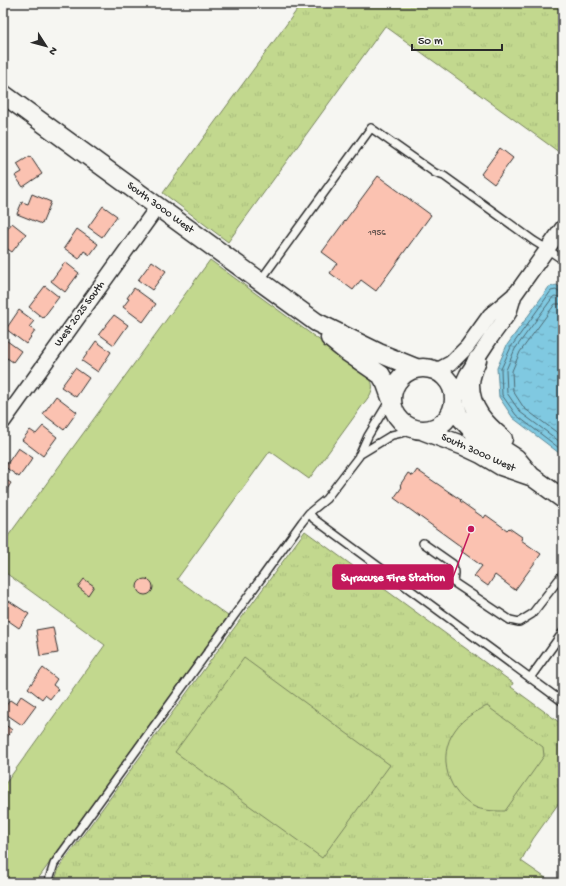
<svg xmlns="http://www.w3.org/2000/svg" width="566" height="886" font-family="'Gochi Hand',sans-serif">
<defs>
<pattern id="grass-tufts" width="24" height="20" patternUnits="userSpaceOnUse"><rect width="24" height="20" fill="#c2d88e"/><path d="M3 7l-1-3M5 7V3M7 7l1-3M15 17l-1-3M17 17v-4M19 17l1-3" fill="none" stroke="#a7ba7b"/></pattern>
<pattern id="water-ripples" width="26" height="14" patternUnits="userSpaceOnUse"><rect width="26" height="14" fill="#80c9e1"/><path d="M2 4q2-2 4 0t4 0M15 11q2-2 4 0t4 0" fill="none" stroke="#69a3b7"/></pattern>
</defs>
<rect width="100%" height="100%" fill="#f6f6f2"/>
<filter id="ink" filterUnits="userSpaceOnUse"><feTurbulence type="fractalNoise" baseFrequency=".025" numOctaves="2"/><feDisplacementMap in="SourceGraphic" scale="8" xChannelSelector="R" yChannelSelector="G"/><feConvolveMatrix kernelMatrix="1 2 1 2 8 2 1 2 1" color-interpolation-filters="sRGB"/></filter>
<g filter="url(#ink)">
<path fill="url(#grass-tufts)" stroke="#76825c" d="M302,3H563V155L385,26L228,242L163,193Z
M305,531L513,683L511,687L563,725V801L561,800L533,839L521,861L553,883H54L59,868Z"/>
<path fill="#c2d88e" stroke="#76825c" d="M210,260L367,375C373,382 374,387 370,395L309,479L270,451L177,579L228,616L35,883H3V787L105,645L3,571V543Z
M244,658L390,765L322,858L175,752Z
M487,706L543,747L544,756L505,811C496,811 486,811 477,808C448,796 436,756 455,730C463,718 475,712 487,706Z"/>
<path fill="url(#water-ripples)" stroke="#5e8a98" d="M557,285L563,291V456L513,418L499,397L497,368L507,345L549,287Z"/>
<g fill="none" stroke-linecap="round" stroke-linejoin="round">
<path stroke="#4d6a74" stroke-width="1" d="M563,293H560L556,290L551,291L511,347L501,369L502,395L516,415L563,451
M563,298L555,296L553,297L515,349L506,370L507,393L520,412L563,444
M563,304H555L520,352L512,371L513,391L524,408L563,437"/>
</g>
<path fill="#fbc2b1" stroke="#2b2b2b" d="M500,148L513,158L494,184L481,174Z
M30,156L42,174L23,187L15,176L22,172L17,164Z
M378,176L431,215L376,291L361,280L353,290L330,273L337,263L322,252Z
M32,194L51,202L42,224L17,214L22,202L28,204Z
M103,206L117,216L102,237L88,227Z
M12,223L26,234L12,252L3,246V234Z
M77,229L98,244L90,255L84,251L79,259L64,248Z
M152,261L166,271L152,290L138,280Z
M65,262L79,273L65,292L51,281Z
M45,286L59,297L43,318L29,307Z
M134,288L156,304L143,322L123,307L129,299L127,298Z
M19,310L34,321L29,327L35,331L26,344L6,329Z
M114,315L128,325L114,345L99,334Z
M3,338L21,351L13,362L7,358L3,363Z
M96,341L111,352L98,372L82,361Z
M75,368L89,378L76,397L61,387Z
M56,396L77,412L64,430L43,414Z
M43,426L57,437L43,456L22,440L30,430L36,434Z
M18,448L33,458L19,477L5,467Z
M417,470L461,500L460,501L484,518L486,515L507,530L509,528L522,537L521,540L541,554L515,590L495,575L488,586L474,576L482,566L461,551L463,548L394,498L402,487L400,485L408,473L413,476Z
M3,478L11,483L3,496Z
M137 587a8 8 0 1 1 16 0a8 8 0 1 1-16 0Z
M84,579L94,586L88,595L78,587Z
M9,601L29,614L19,628L3,617V610Z
M53,627L58,653L40,656L36,630Z
M43,668L57,679L53,685L58,689L50,699L45,695L42,699L28,688Z
M21,696L36,706L22,725L3,712V710L10,700L16,704Z
M3,723L12,730L3,742Z"/>
<g fill="none" stroke-linecap="round" stroke-linejoin="round">
<defs>
<path id="service" d="M260,281L371,128L435,173L444,176L534,241L547,249L563,260
M359,455L392,435L414,430
M309,513L314,519L563,702
M423,543L453,564L454,573L453,582L510,620L519,622L532,614L563,574
M530,678L563,632
M48,883L54,864L302,522L309,513L326,499L359,456L368,436L391,398"/>
<path id="minor" d="M436,371L451,363L467,347L490,315L516,293L563,227
M454,402L467,374L490,339L509,313L515,293
M3,422L158,206"/>
<path id="tertiary" d="M3,94L316,322L379,353L416,368
M330,338L346,351L381,375L386,384L391,398
M477,360C474,367 470,377 470,384C470,409 485,424 503,439
M392 399a31 31 0 1 1 62 0a31 31 0 1 1-62 0Z
M454,402L459,416L472,430L516,458L531,476L563,499
M424,431L464,446L481,454L501,466L530,476"/>
</defs>
<use href="#service" stroke="#2b2b2b" stroke-width="10"/>
<use href="#minor" stroke="#2b2b2b" stroke-width="17"/>
<use href="#tertiary" stroke="#2b2b2b" stroke-width="21"/>
<use href="#service" stroke="#f6f6f2" stroke-width="7"/>
<use href="#minor" stroke="#f6f6f2" stroke-width="14"/>
<use href="#tertiary" stroke="#f6f6f2" stroke-width="18"/>
</g>
</g>
<g text-anchor="middle" dominant-baseline="central" stroke-width="3" stroke-linejoin="round" paint-order="stroke">
<g font-size="9" fill="#5f514c">
<text x="377" y="233">1956</text>
</g>
<g font-size="11" fill="#2b2b2b" stroke="#f6f6f2">
<text transform="translate(160 208) rotate(36)">South 3000 West</text>
<text transform="translate(80 314) rotate(-54)">West 2025 South</text>
<text transform="translate(478 453) rotate(24)">South 3000 West</text>
</g>
</g>
<path fill="none" stroke="#c2185b" stroke-width="1.5" d="M471 529L453 577"/>
<circle fill="#c2185b" stroke="#f6f6f2" stroke-width="1.5" cx="471" cy="529" r="4"/>
<rect fill="#c2185b" stroke="#c2185b" stroke-width="1.5" x="333" y="565" width="120" height="24" rx="4"/>
<g font-size="12" text-anchor="middle" font-weight="bold" fill="#fff">
<text x="393" y="581">Syracuse Fire Station</text>
</g>
<rect width="566" height="886" fill="none" stroke="#f6f6f2" stroke-width="16"/>
<rect x="8" y="8" width="550" height="870" fill="none" stroke="#2b2b2b" stroke-width="1.5" filter="url(#ink)"/>
<g transform="translate(46 46) rotate(126)" stroke="#f6f6f2" stroke-width="3" paint-order="stroke">
<path d="M0-3L7 15L0 10L-7 15Z" fill="#2b2b2b"/>
<text y="-6" font-size="11" font-weight="bold" text-anchor="middle" fill="#2b2b2b">N</text>
</g>
<path d="M412 44v6h90v-6" fill="none" stroke="#2b2b2b" stroke-width="2"/>
<text x="418" y="44" font-size="12" fill="#2b2b2b" stroke="#f6f6f2" stroke-width="3" paint-order="stroke">50 m</text>
</svg>
